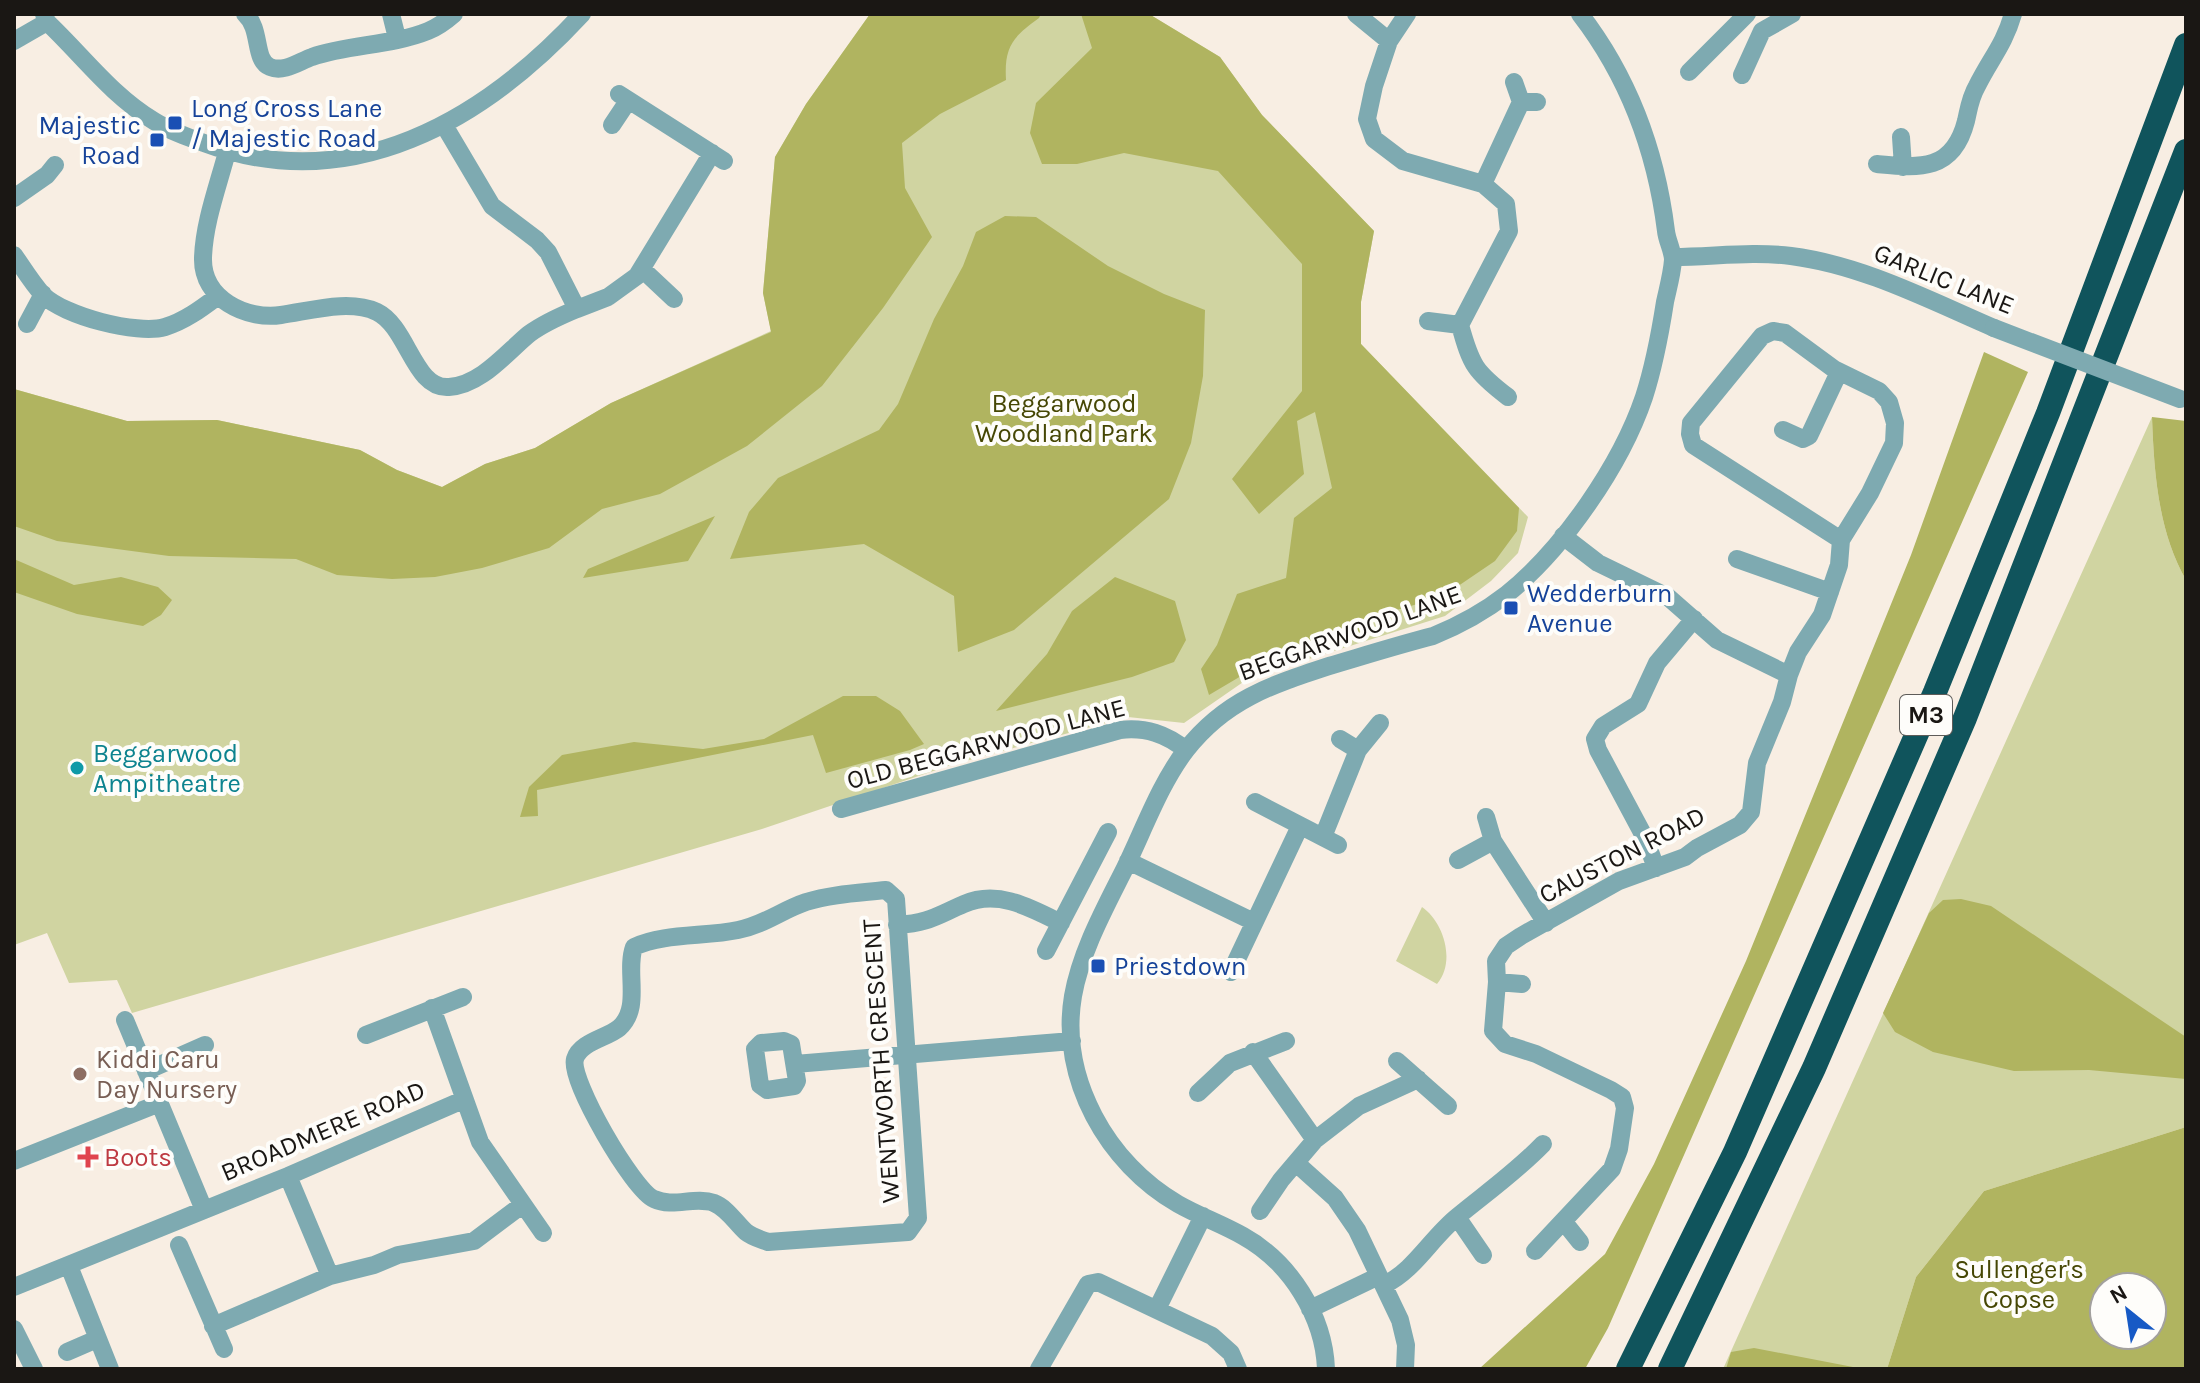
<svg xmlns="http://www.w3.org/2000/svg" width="2200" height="1383" font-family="Karla,sans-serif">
<rect width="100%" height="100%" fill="#f8eee3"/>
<path fill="#d0d4a1" d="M870,14H1149L1220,57L1262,115L1374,231L1361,302V344L1528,517L1518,553L1491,581L1445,616L1249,678L1184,723L1128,717L951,765L762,829L132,1013L117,980L69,983L47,933L14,945V389L127,421L217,420L360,450L397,470L442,487L485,464L535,448L611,403L771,331L763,293L775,157L806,104Z
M2152,417C2154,472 2158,531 2186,580V1127L1984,1191L1916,1277L1887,1369H1723Z
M1422,907C1444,922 1456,962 1437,984L1396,961Z"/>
<path fill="#b0b460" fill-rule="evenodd" d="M870,14H1041L1039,18C1013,37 1004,46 1006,80L940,114L902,143L905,188L932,237L883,308L822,386L747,446L660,494L602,509L549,548L482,568L435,577L392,579L337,575L296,559L169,556L57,541L14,526V389L127,421L217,420L360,450L397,470L442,487L485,464L535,448L611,403L771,332L763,293L775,157L806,104Z
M1081,14H1149L1220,57L1262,115L1374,231L1361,302V344L1519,508L1517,531L1495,561L1442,597L1358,621L1360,636L1263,663L1209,695L1201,669L1217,645L1237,594L1286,578L1294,518L1332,488L1315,412L1297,421L1304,474L1259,514L1232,479L1302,391V264L1218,171L1124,153L1077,164H1042L1030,133L1036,103L1092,48Z
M1005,216L1036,217L1108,266L1164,294L1205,310L1203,376L1191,443L1169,499L1014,630L958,652L954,596L864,544L730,559L749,512L778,478L879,430L898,404L934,319L963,266L976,232Z
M1984,352L2028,372L1608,1328L1585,1369H1479L1605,1254L1654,1164L1746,961L1911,555Z
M2152,417L2186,421V580C2158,531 2154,472 2152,417Z
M715,516L688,561L583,578L588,569Z
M14,559L74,585L121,577L158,587L172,600L161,615L143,626L77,614L14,592Z
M1115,577L1175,601L1186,640L1174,662L1132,677L996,711L1047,654L1072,611Z
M843,696H876L900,711L924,744L910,750L826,773L813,735L537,790L538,816L520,817L529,787L562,755L634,742L703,749L764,739Z
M1961,899L1991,906L2186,1037V1079L2089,1070L2014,1071L1933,1052L1895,1032L1883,1013L1929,913L1943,900Z
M2186,1127V1369H1887L1916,1277L1984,1191ZM2104,1287H2152V1335H2104Z
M1754,1348L1853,1367V1369H1726L1731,1352Z"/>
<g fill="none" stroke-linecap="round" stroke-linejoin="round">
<path stroke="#7eaab1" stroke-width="18" d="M44,14L47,22C83,56 111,95 154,121C170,131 187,137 204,143C351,198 483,121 582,14
M245,14C262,29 253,60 270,67C284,73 300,61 312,57C348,44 391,46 428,31C438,27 446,21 454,14
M391,14L397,38
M1356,14L1389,41
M1407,14L1389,41L1374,86L1367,119L1374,139L1403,161L1483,184L1506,204L1509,231L1460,325
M14,41L47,22
M1689,72L1747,14
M1742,75L1762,31L1792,14
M1514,82L1521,102H1537
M619,94L724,161
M612,125L628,101
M1901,137L1903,167
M227,152C218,186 204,223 203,258C202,299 246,320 281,315C310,311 349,299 377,312C408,327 414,390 449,387C481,385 506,353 529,334C544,323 560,316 577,309L548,252L537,240L492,206L444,125
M1877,164C1919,168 1953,172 1966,121C1969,108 1970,98 1977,86C1991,58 2004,45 2013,14
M1483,184L1521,102
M14,198L47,175L55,165
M14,255C23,268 32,283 43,295C64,316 137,335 165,327C185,321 202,308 218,296
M1673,257C1713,257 1751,251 1791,256C1862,265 1929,300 1994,328
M642,269L674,299
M577,309L608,297L637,276L712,153
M1428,321L1460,325C1471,365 1475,372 1508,397
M27,324L43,294
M1783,430L1803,439L1809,436L1839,372
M1563,536L1598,563L1668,597L1717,640L1789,675
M1737,559L1830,592
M1340,739L1358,750
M1255,802L1338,845
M841,809L1120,730C1146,727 1166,734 1186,750
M1486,817L1493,841L1546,923
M1323,837L1358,750L1380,723
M1458,860L1493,841
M1128,861L1254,922
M1656,868L1645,838L1598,750L1595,739L1603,726L1638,704L1657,663L1694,619
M886,890L896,899L918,1218L908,1232L768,1242C760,1239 752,1237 746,1232C736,1223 727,1208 714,1203C695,1196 673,1208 654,1199C633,1190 569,1080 575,1059C580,1042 607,1038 619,1028C642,1008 625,972 634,947C663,933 705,937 738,930C764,925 782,910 806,902C832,894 859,893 886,890Z
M897,925C929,923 936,916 964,904C998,889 1031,908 1061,923
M1046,951L1108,832
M1231,972L1300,826
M1497,982L1522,984
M432,1008L480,1142L543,1233
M125,1020L204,1210
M366,1035L463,997
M784,1041L791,1044L797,1081L794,1086L767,1090L760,1085L755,1049L761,1043Z
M1253,1052L1315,1140
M1397,1061L1448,1106
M795,1064L1072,1041
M146,1071L205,1045
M1198,1093L1230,1063L1286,1041
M14,1161L160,1103
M1296,1163L1335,1198L1357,1230L1400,1320L1406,1345L1405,1369
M288,1176L330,1276
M1260,1211L1281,1180L1315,1140L1359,1106L1418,1079
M1457,1217L1483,1255
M1564,1222L1580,1242
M179,1245L224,1349
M1535,1251L1612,1169L1619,1149L1625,1108L1622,1097L1611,1090L1536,1054L1505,1044L1493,1031L1497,982L1496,961L1506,946L1521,936L1619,881L1685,857L1697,848L1740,825L1751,812L1757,763L1782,702L1789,675L1798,652L1822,615L1839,565L1841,540L1870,493L1894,443L1895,423L1889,402L1879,391L1834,369L1785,333L1773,331L1762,336L1691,423L1690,434L1693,445L1841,540
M69,1266L110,1369
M1384,1285C1414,1271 1431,1238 1457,1217C1486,1193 1516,1172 1543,1144
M14,1287L288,1176L463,1100
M1157,1309L1203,1216
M1310,1309L1379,1276
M213,1326L330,1276L374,1265L398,1255L474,1241L522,1205
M14,1329L34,1369
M67,1352L97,1339
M1039,1369L1088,1284L1098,1282L1212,1336L1231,1353L1238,1369
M1326,1369C1324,1316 1290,1262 1243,1236C1222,1224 1199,1216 1178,1204C1108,1164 1059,1079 1073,996C1081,951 1105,908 1125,868C1144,829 1160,784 1186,750C1225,700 1271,685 1329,666C1363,656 1398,645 1433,636C1460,625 1484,612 1507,594C1563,549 1621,465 1644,397C1654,366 1660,334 1665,302C1668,288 1672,274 1673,260C1673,251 1667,241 1666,231C1656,151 1630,79 1580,14"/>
<path stroke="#10545c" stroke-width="24" d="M1628,1369L1735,1152L1935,692L2048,413L2186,45
M1670,1369L1814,1068L1965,718L2186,151"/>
<path stroke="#7eaab1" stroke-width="18" d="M1994,328L2180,399"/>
</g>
<g fill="#1a4fb4" stroke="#fefdfa" stroke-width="3">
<rect x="167" y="115" width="16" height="16" rx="4"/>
<rect x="149" y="132" width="16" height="16" rx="4"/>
<rect x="1503" y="600" width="16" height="16" rx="4"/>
<rect x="1090" y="958" width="16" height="16" rx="4"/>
</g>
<circle fill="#0f9aa8" stroke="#fefdfa" stroke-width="3" cx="77" cy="768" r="8"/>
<circle fill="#8d6e63" stroke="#fefdfa" stroke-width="3" cx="80" cy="1074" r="8"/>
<path fill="#e0444e" stroke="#fefdfa" stroke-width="3" d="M84 1145h8v8h8v8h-8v8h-8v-8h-8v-8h8z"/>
<g text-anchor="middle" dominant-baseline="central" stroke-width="8" stroke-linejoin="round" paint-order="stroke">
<rect fill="#fefdfa" stroke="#5e5c59" stroke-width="2" x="1900" y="695" width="52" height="40" rx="6"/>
<g font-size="24" font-weight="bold" fill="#1a1714">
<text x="1926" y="715">M3</text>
</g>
<g font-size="26" fill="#164399" stroke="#fefdfa" text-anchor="start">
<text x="191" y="108">Long Cross Lane<tspan x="191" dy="30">/ Majestic Road</tspan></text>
<text x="141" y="125" text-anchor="end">Majestic<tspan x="141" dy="30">Road</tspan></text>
<text x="1527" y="593">Wedderburn<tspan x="1527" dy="30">Avenue</tspan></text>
<text x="1114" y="966">Priestdown</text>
</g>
<g font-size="26" fill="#1a1714" stroke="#fefdfa">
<text transform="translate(1944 279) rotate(22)">GARLIC LANE</text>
<text transform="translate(1350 633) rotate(-20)">BEGGARWOOD LANE</text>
<text transform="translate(986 744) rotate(-15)">OLD BEGGARWOOD LANE</text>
<text transform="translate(1622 855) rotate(-27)">CAUSTON ROAD</text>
<text transform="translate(881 1061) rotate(-94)">WENTWORTH CRESCENT</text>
<text transform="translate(323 1131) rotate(-23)">BROADMERE ROAD</text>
</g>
<g font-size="26" fill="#464704" stroke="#fefdfa">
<text x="1064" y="403">Beggarwood<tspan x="1064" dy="30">Woodland Park</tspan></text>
<text x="2019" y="1269">Sullenger's<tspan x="2019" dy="30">Copse</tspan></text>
</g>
<g font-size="26" fill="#0d838f" stroke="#fefdfa" text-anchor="start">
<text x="93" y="753">Beggarwood<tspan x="93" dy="30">Ampitheatre</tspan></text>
</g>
<g font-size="26" fill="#785e54" stroke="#fefdfa" text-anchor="start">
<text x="96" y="1059">Kiddi Caru<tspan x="96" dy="30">Day Nursery</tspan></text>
</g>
<g font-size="26" fill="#be3a42" stroke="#fefdfa" text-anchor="start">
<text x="104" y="1157">Boots</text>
</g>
</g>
<rect width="2200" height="1383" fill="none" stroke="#1a1714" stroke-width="32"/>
<g transform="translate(2128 1311) rotate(330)"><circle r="38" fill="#fefdfa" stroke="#a3a19e" stroke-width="2"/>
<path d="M0-6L14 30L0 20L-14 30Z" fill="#175ac5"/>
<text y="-12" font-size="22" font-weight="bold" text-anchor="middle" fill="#1a1714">N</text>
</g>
</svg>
